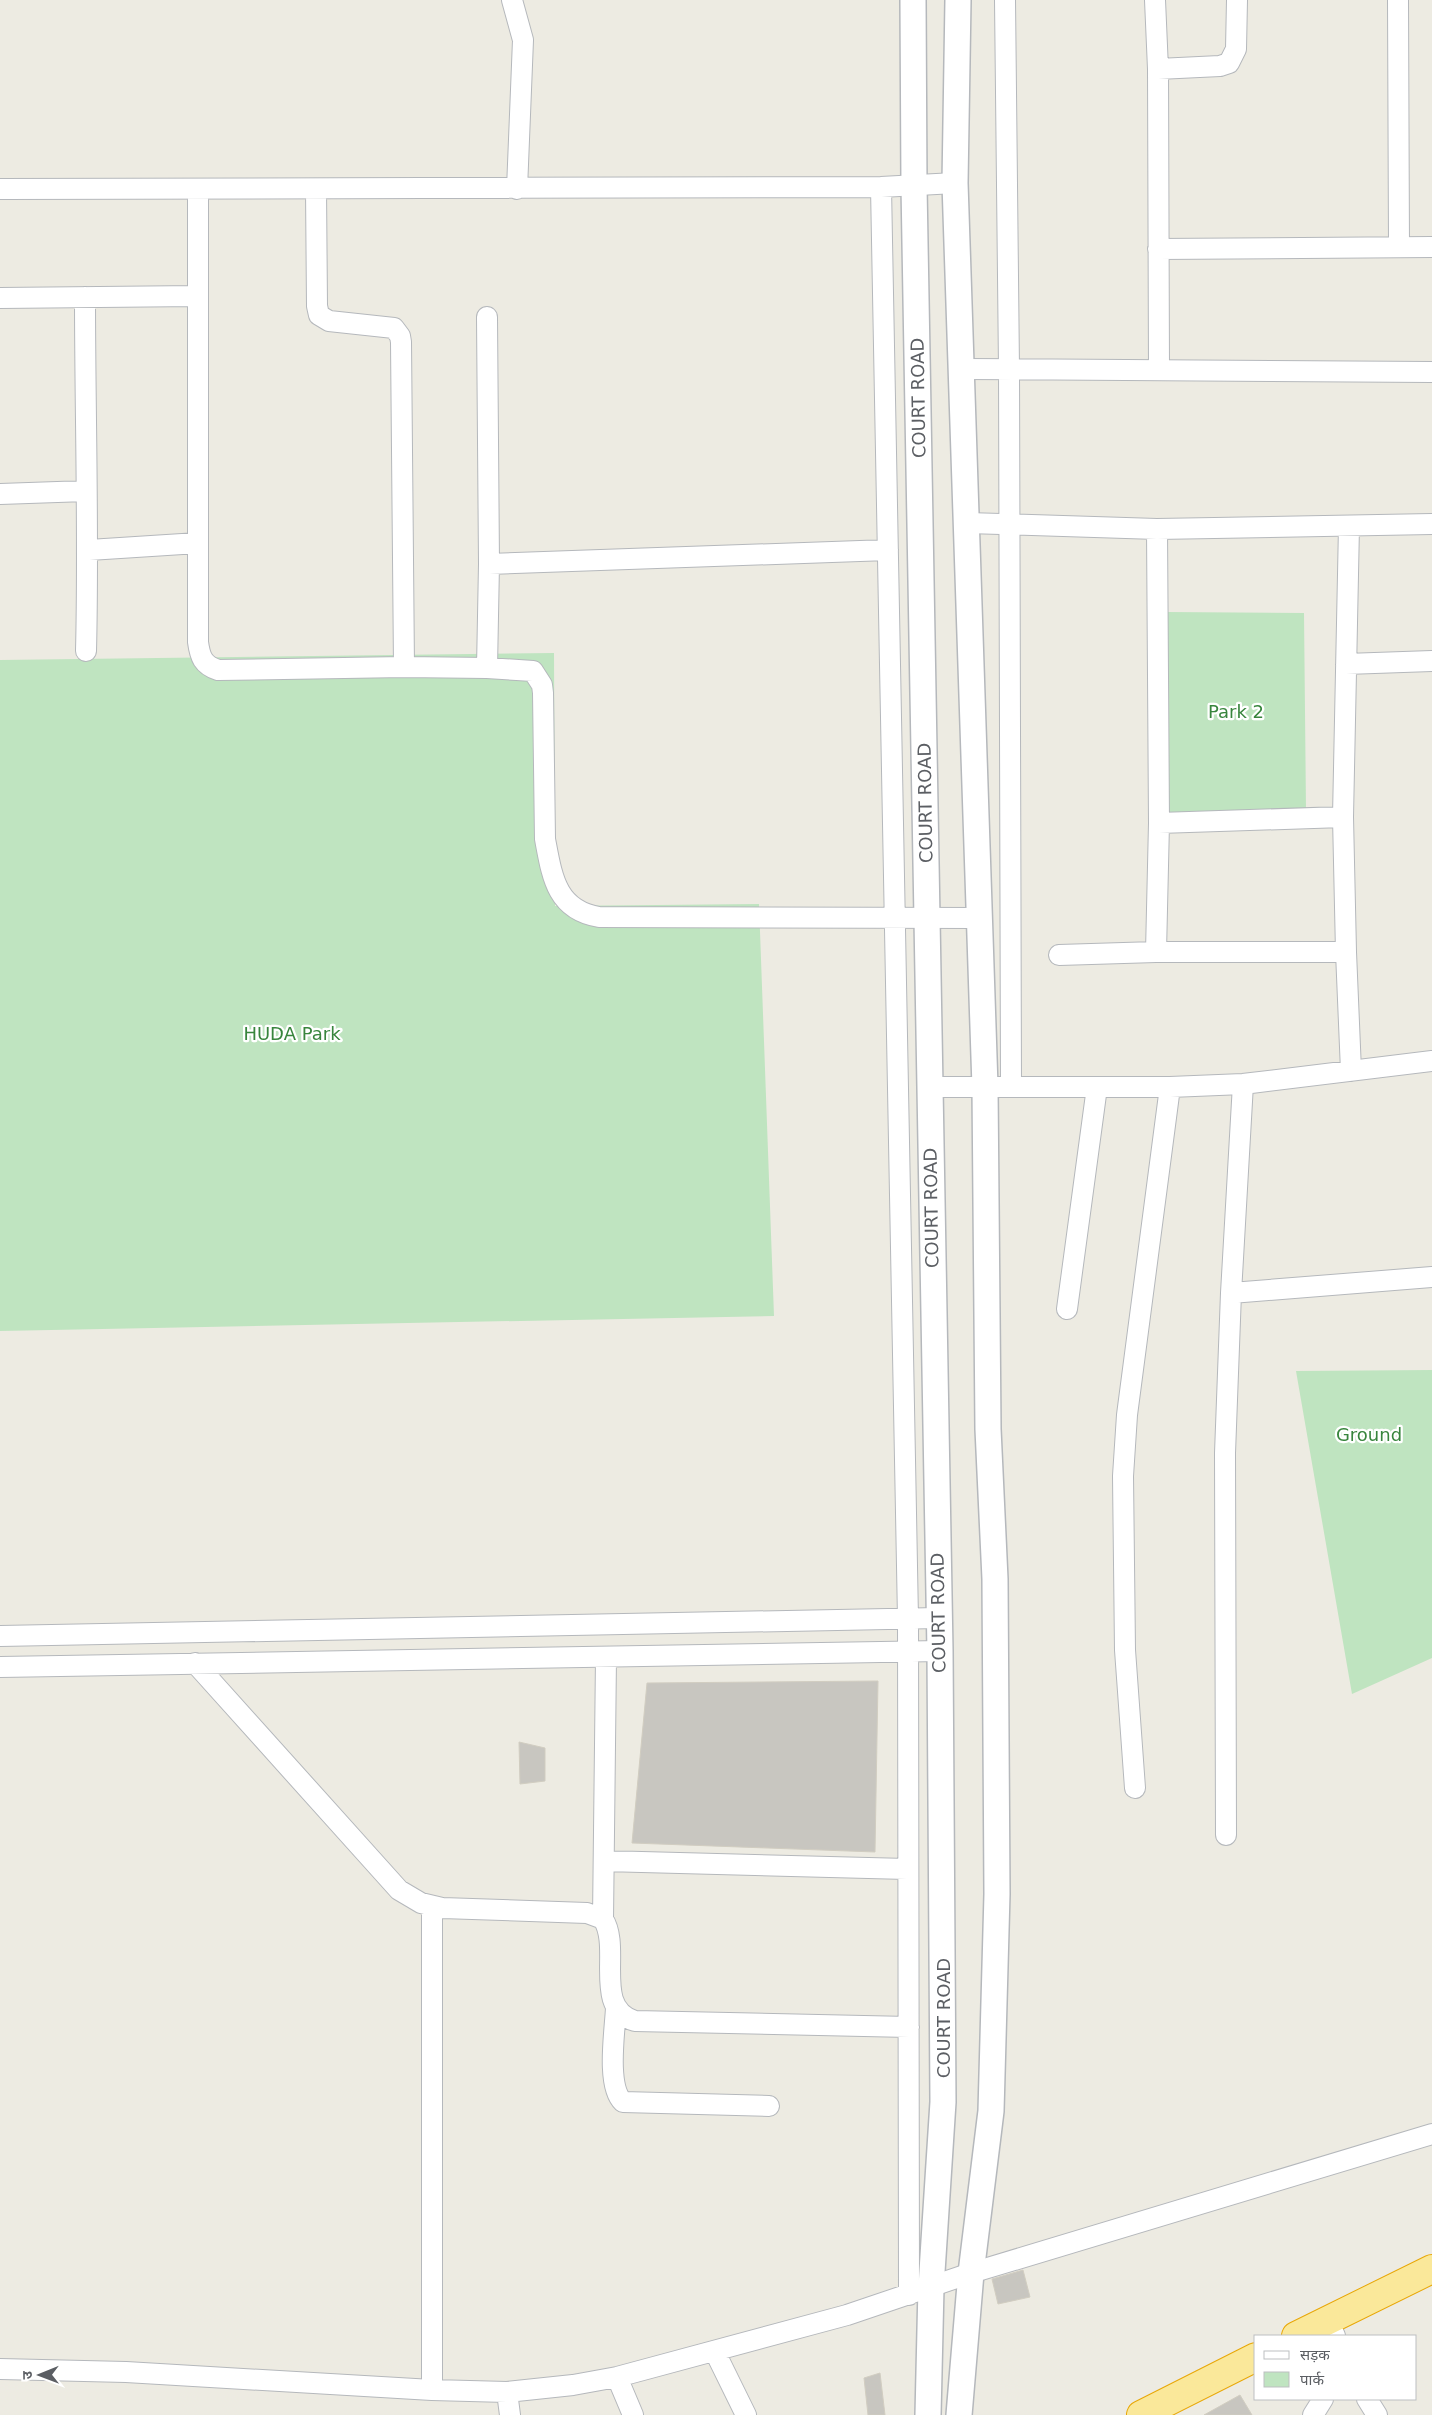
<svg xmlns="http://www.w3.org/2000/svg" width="1432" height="2415" font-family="'DejaVu Sans','Noto Sans Devanagari',sans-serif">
<rect width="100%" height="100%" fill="#edebe2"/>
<path fill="#bfe4c0" d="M1166,612L1304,613L1306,810L1169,814Z
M554,653L555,906L759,904L774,1316L0,1331V660Z
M1432,1370V1658L1352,1694L1296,1371Z"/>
<path fill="#c8c6c0" stroke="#d1cdc1" d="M878,1681L875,1852L632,1843L647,1683Z
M519,1742L545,1748V1781L520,1784Z
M1023,2270L1030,2297L998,2304L992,2279Z
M880,2373L885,2415H868L864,2378Z
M1240,2395L1252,2415H1204Z"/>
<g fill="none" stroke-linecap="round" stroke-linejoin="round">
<defs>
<path id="minor" d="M512,0L523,40L517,189
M1005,0L1009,369L1011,1087
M1155,0L1158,69L1159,370
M1398,0L1399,247
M1158,69L1220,66L1229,63L1236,49L1237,0
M881,187L908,1619L909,2295
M0,189L881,187L955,183
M198,189V642C200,657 203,665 218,670L404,667L487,668L533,671L542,685L543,693L545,839C552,876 556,910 599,917L979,918
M316,189L317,306L319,315L329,321L394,328L400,336L401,342L404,667
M1158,249L1432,247
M85,297C85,415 89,533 86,651
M0,298L197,296
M962,369L1432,372
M0,494L86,491
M967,523L1157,529L1432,524
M1349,526L1343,817L1346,952L1351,1071
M89,550L198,543
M489,564L888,550
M1346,664L1432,661
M487,668L489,564L487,317
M1159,823L1343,817
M1156,952L1159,823L1157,529
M1059,955L1156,952H1346
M929,1087H1170L1243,1084L1432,1061
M1231,1293L1432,1277
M1067,1309L1097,1087
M0,1636L938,1618
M195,1663L399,1890L421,1903L442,1908L587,1913L603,1919C622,1948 592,2008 635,2021L909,2027
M0,1667L940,1651
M1135,1788L1125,1650L1123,1476L1127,1415L1170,1087
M1226,1835L1225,1453L1231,1293L1243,1084
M604,1861L907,1869
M432,1906V2390
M603,1919L606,1658
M616,2008C615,2030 606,2086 623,2102L769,2106
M1328,2320L1335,2336
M715,2352L746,2415
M0,2369L126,2372L432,2390L507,2392L573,2385L617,2377L847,2315L971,2273L1432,2134
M617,2377L633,2415
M507,2392L510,2415
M1367,2399L1377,2415
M1313,2415L1323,2399"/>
<path id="tertiary" d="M913,0L914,186L940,1651L943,2102L931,2287L928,2415
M958,0L955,183L985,1087L988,1429L995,1579L997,1894L991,2111L971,2273L959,2415"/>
<path id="trunk" d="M1296,2336L1432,2269
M1141,2415L1256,2357"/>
</defs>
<use href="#minor" stroke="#b5b8bc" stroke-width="22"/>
<use href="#tertiary" stroke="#b5b8bc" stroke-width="28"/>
<use href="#trunk" stroke="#e8a707" stroke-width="30"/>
<use href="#minor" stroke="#fff" stroke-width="20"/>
<use href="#tertiary" stroke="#fff" stroke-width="25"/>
<use href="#trunk" stroke="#fae89a" stroke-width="28"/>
</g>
<g text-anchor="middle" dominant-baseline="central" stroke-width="4.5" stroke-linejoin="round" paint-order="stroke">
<g font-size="18" fill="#5b5e63" stroke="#fff">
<text transform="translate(918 398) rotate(-91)">COURT ROAD</text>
<text transform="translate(925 803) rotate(-91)">COURT ROAD</text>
<text transform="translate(931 1208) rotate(-91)">COURT ROAD</text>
<text transform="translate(938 1613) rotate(-91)">COURT ROAD</text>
<text transform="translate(943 2018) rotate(-90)">COURT ROAD</text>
</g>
<g font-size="18" fill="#38853d" stroke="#fff">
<text x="1236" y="711">Park 2</text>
<text x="292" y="1033">HUDA Park</text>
<text x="1369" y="1434">Ground</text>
</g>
</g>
<rect x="1254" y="2335" width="162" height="65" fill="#ffffff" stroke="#bdbfc1"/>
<rect x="1264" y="2351" width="25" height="8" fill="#ffffff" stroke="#bdbfc1"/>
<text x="1300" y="2360" font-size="15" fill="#5b5e63">सड़क</text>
<rect x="1264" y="2372" width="25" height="15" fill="#bfe4c0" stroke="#bdbfc1"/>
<text x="1300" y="2385" font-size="15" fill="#5b5e63">पार्क</text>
<g transform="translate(40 2375) rotate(269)" stroke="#ffffff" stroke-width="4" paint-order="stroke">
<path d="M0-4L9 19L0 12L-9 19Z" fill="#5b5e63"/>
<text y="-8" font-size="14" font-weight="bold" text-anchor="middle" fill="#5b5e63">उ</text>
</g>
</svg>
